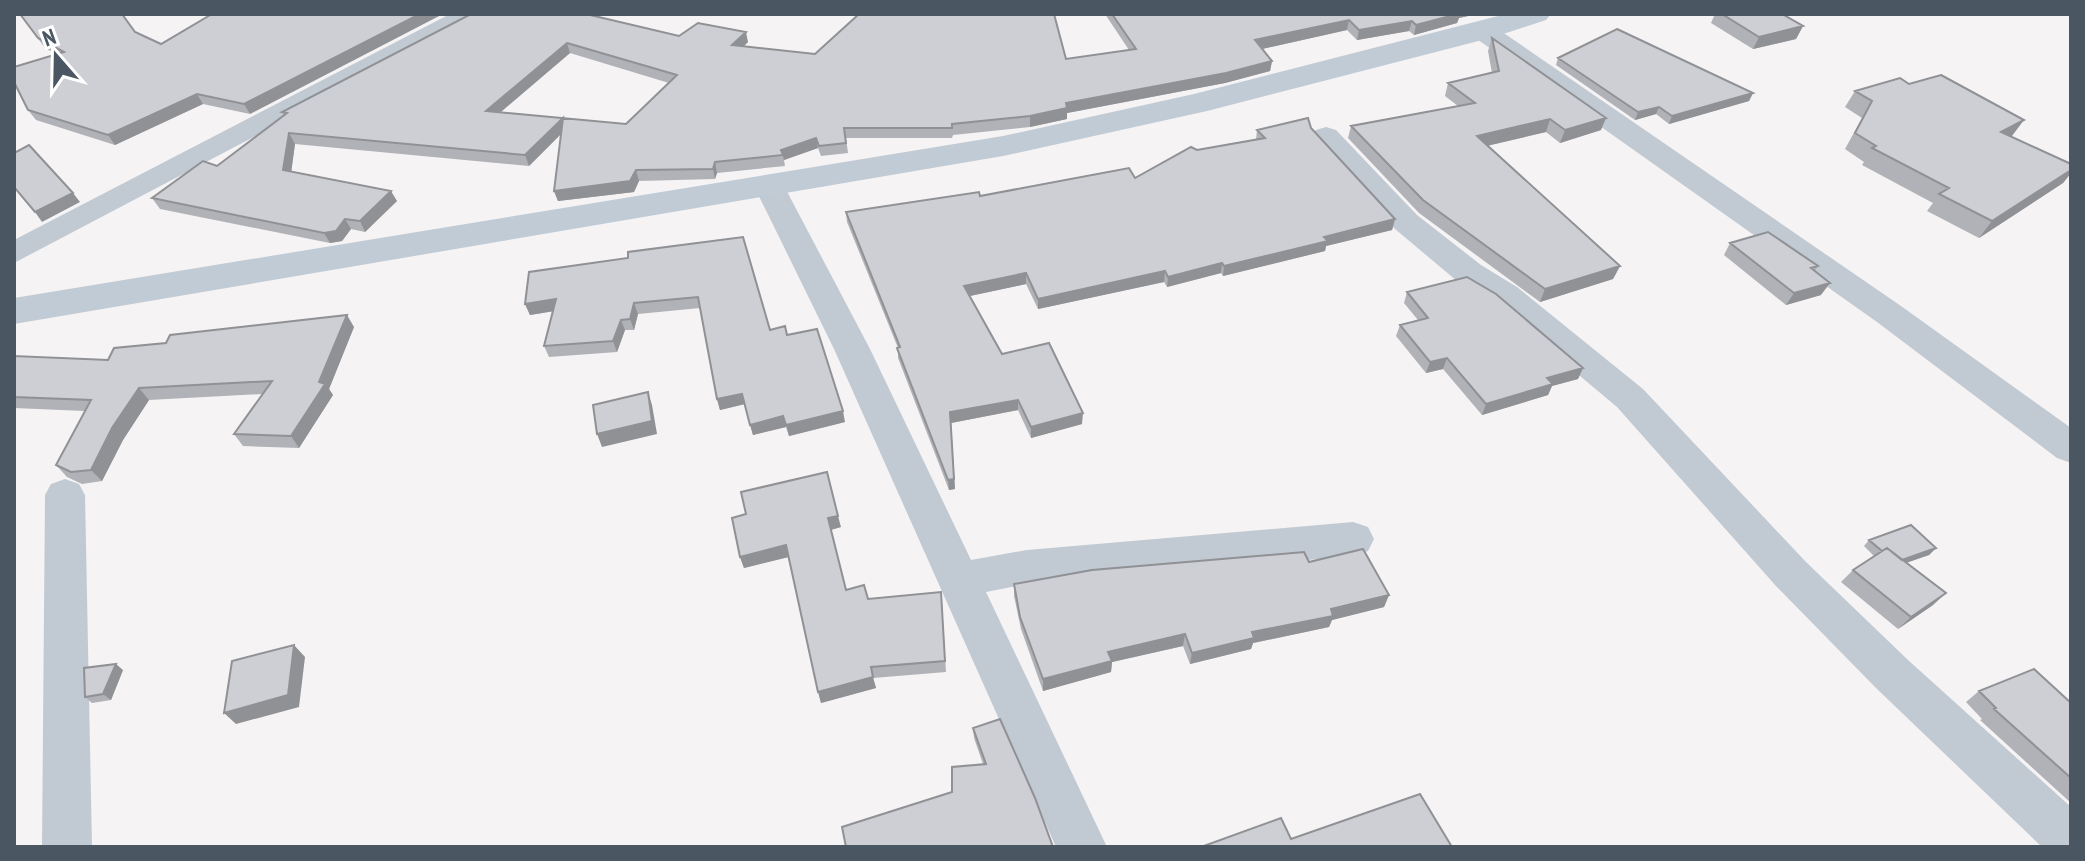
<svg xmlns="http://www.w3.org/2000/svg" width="2085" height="861" font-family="'PT Sans Narrow',sans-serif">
<rect width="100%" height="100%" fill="#f5f3f3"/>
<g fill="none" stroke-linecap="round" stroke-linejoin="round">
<path fill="#c1cad2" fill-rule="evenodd" d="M450,14H482L478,19L14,263V240Z
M1483,23L1492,25L1901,306L2071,428V463L2057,458L1877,322L1474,37L1470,31Z
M1326,127L1336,130L1417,215L1481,265L1517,287L1643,389L1806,562L1908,660L2071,807V847H2042L1876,688L1776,586L1617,407L1493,303L1457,281L1395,229L1311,136L1316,130Z
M768,175L779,178L783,184L870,349L971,560L1027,550L1353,522L1368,527L1374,539L1368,551L1353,556L1027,584L986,592L1107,847H1056L834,349L753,184L757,178Z
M65,479L79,484L85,495L92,847H42L45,495L51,484Z"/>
<path fill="#c1cbd6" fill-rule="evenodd" d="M1506,14H1551L1546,20L1494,37L1207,111L1003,156L14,324V298L1003,136L1194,94Z"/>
</g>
<path fill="#b0b2b7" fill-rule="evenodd" d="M20,14L135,32L161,44L212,14L250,114L203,104L115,145L36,120L28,110L56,54L45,48Z
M471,14H603L598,17L679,36L748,42L744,46L815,54L1054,15L1066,59L1129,50L1105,14H1468V16L1459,18L1457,23L1414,35L1409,31L1357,40L1347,30L1262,49L1272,61L1270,71L1225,83L1067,113V119L1030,127L953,135L952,138H846L848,153L821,156L818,148L784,160L785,166L717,173L715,179L639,181L634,192L558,201L554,191L561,134L529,166L295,144L291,172L397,201L365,232L351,229L342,241L330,243L160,209L152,198L217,166L284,116L282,112ZM570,53L669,83L626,124L501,112Z
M1715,14H1782L1803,26L1796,39L1753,49L1711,23Z
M1492,38L1601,130L1560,143L1546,132L1487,146L1620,266L1613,279L1540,302L1419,213L1348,138L1351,126L1458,106L1445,96L1448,83L1492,73L1488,51Z
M1558,58L1753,93L1749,101L1669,124L1656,114L1635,120L1556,65Z
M1855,91L2012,136L2011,137L2071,164V173L2063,183L1979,238L1927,211L1933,203L1862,165L1864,162L1845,149L1862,118L1845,107Z
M1311,128L1395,219L1392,230L1326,246L1325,251L1223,276L1221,273L1167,287L1164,282L1038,309L1026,284L970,296L1002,354L1082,424L1031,438L1018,410L951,423L955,489L949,490L898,358V348L847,222L846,212L1135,178L1197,150L1256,140L1257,130Z
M1730,243L1818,266L1815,271L1821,295L1786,305L1724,255Z
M628,258L770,330L787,335L845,422L789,436L786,427L753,435L745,404L720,410L717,399L700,308L638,314L634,330H625L617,352L549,357L544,346L553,311L530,315L525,304Z
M1407,292L1583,368L1578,379L1552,386L1548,395L1482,415L1443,369L1426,373L1396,336L1400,325L1418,320L1404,303Z
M354,327L329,389L333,395L299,448L243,446L234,434L263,394L149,400L123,440L102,481L82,484L67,477L56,465L85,411L14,408V356L108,360Z
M732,518L841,527L831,530L846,590L868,599L942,603L946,672L873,678L876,688L821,703L788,557L744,568L740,557Z
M1869,540L1936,548L1929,555L1906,563L1933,605L1898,629L1841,582L1853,570L1874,556L1864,546Z
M1309,562L1389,595L1384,607L1332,620L1329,627L1253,643L1251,649L1190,664L1183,646L1112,662L1111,672L1043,691L1021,629L1014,596V584Z
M123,670L111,700L92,703L85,697Z
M1979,691L2071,703V803L1980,720L1982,719L1966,702Z
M973,728L1035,798L983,764L974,738Z"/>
<path fill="#909195" d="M420,14H443L250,114L244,104Z
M586,14H603L588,24Z
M1453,14H1468V16L1459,18L1457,23L1414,35L1416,25Z
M1349,20L1347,30L1253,51L1255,40Z
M1412,21L1409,31L1357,40L1359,30Z
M1803,26L1796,39L1753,49L1759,37Z
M746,32L748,42L734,55L732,45Z
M567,43L570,53L490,121L486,111Z
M1272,61L1270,71L1225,83L1067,113V119L1030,127V116L1066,103Z
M1753,93L1749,101L1669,124L1672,116Z
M197,94L203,104L115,145L108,135Z
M1659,107L1656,114L1635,120L1638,112Z
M563,118L567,128L529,166L525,155Z
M1606,118L1601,130L1560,143L1565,130Z
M1550,119L1546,132L1473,149L1477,136Z
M2024,120L2012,136L1989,148L2001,132Z
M289,133L295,144L290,181L283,170Z
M816,138L818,148L784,160L781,150Z
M715,162L717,173L715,179L713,169Z
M636,170L639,181L634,192L558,201L554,191Z
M2071,170V173L2063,183L1979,238L1992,221Z
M391,191L397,201L365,232L360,221Z
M73,193L80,202L42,222L35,212Z
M345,219L351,229L342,241L330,243L324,233Z
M1395,219L1392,230L1326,246L1325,251L1223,276L1224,266L1324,237Z
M1222,263L1221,273L1167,287L1168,277Z
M1620,266L1613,279L1540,302L1545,289Z
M1165,271L1164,282L1038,309V299Z
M1026,273V284L965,297L964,286Z
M1830,283L1821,295L1786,305L1794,293Z
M556,299L561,310L530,315L525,304Z
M634,303L638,314L634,330L630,319Z
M347,315L354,327L329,389L333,395L299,448L291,436L319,382Z
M621,320L625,330L617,352L613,341Z
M1447,358L1443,369L1426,373L1430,362Z
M1583,368L1578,379L1552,386L1548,395L1482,415L1486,404L1547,378Z
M139,388L149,400L123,440L102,481L91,470L112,428Z
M648,392L652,405L657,434L602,447L597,434Z
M742,394L745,404L720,410L717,399Z
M1018,400V410L951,423L955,489L949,490L948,480L950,412Z
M843,411L845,422L789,436L786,425Z
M1083,413L1082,424L1031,438V427Z
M783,416L786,427L753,435L750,425Z
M838,516L841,527L830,530L828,518Z
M786,545L789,557L744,568L740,557Z
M1936,548L1929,555L1888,569L1894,563Z
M1946,593L1933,605L1898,629L1911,617Z
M1389,595L1384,607L1332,620L1329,627L1253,643L1251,649L1190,664L1192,653L1252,632L1331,609Z
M1185,634L1183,646L1112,662L1111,672L1043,691V679L1108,652Z
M294,645L305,657L299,707L236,724L224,713Z
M116,664L123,670L111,700L103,694Z
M873,677L876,688L821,703L818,692Z"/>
<path fill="#cdcfd5" stroke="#909195" stroke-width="2" fill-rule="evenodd" d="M20,14H122L135,32L161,44L212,14H420L244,104L197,94L108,135L28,110L14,82V67L64,52L38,38Z
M471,14H586L679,36L698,23L746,32L732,45L815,54L859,14H1054L1066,59L1136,49L1112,14H1458L1416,25L1412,21L1359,30L1349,20L1255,40L1272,61L1226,73L1066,103L1067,108L1030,116L952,124V128H844L846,143L819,146L816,138L781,150L783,155L715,162L713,169L636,170L630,181L554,191L563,118L525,155L289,133L283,170L391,191L360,221L345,219L336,231L324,233L152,198L203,161L217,166L287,113L282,112ZM567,43L677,75L626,124L486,111Z
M1722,14H1782L1803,26L1759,37Z
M1617,29L1753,93L1672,116L1659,107L1638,112L1558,58Z
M1492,38L1606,118L1565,130L1550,119L1477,136L1620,266L1545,289L1423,200L1351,126L1475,103L1448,83L1499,71Z
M1941,75L2024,120L2001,132L2071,164V170L1992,221L1939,194L1949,188L1872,148L1876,146L1855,133L1872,101L1855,91L1900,78L1909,84Z
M1308,118L1311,128L1395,219L1324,237L1328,241L1224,266L1222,263L1168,277L1165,271L1038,299L1026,273L964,286L1002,354L1049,343L1083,413L1031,427L1018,400L950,412L954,479L948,480L897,348L900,347L846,212L979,192L980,196L1129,168L1135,178L1191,147L1197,150L1265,138L1257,130Z
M29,145L73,193L35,212L14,187V153Z
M1768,232L1818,266L1811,268L1830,283L1794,293L1730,243Z
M743,237L770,330L785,326L787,335L817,329L843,411L786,425L783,416L750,425L742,394L717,399L698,297L634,303L630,319L621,320L613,341L544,346L556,299L525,304L529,272L628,258V252Z
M1467,277L1496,294L1583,368L1547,378L1553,384L1486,404L1447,358L1430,362L1400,325L1428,318L1407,292Z
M347,315L319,382L325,384L291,436L234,434L272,381L139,388L112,428L91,470L71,472L56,465L91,400L14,397V356L108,360L114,348L166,343L170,335Z
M648,392L652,421L597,434L593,405Z
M827,472L838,516L828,518L846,590L864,585L868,599L941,592L945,661L871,667L873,677L818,692L786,545L740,557L732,518L746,514L741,492Z
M1911,525L1936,548L1902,560L1887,548L1882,551L1869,540Z
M1887,548L1946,593L1911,617L1853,570Z
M1363,549L1389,595L1331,609L1333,616L1252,632L1254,638L1192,653L1185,634L1108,652L1112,661L1043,679L1020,617L1014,584L1092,570L1304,552L1309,562Z
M294,645L288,695L224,713L232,661Z
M116,664L103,694L85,697L84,668Z
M2034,669L2071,703V778L1994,709L1996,708L1979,691Z
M1000,719L1035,798L1053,847H846L842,827L952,792V767L986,764L973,728Z
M1420,794L1452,847H1201L1281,818L1291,839Z"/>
<rect width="2085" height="861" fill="none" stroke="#4a5661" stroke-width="32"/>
<g transform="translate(56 56) rotate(340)" stroke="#ffffff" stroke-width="6" paint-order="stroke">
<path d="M0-6L14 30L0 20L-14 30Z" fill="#4a5661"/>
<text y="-12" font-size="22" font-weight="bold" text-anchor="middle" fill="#4a5661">N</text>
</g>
</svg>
